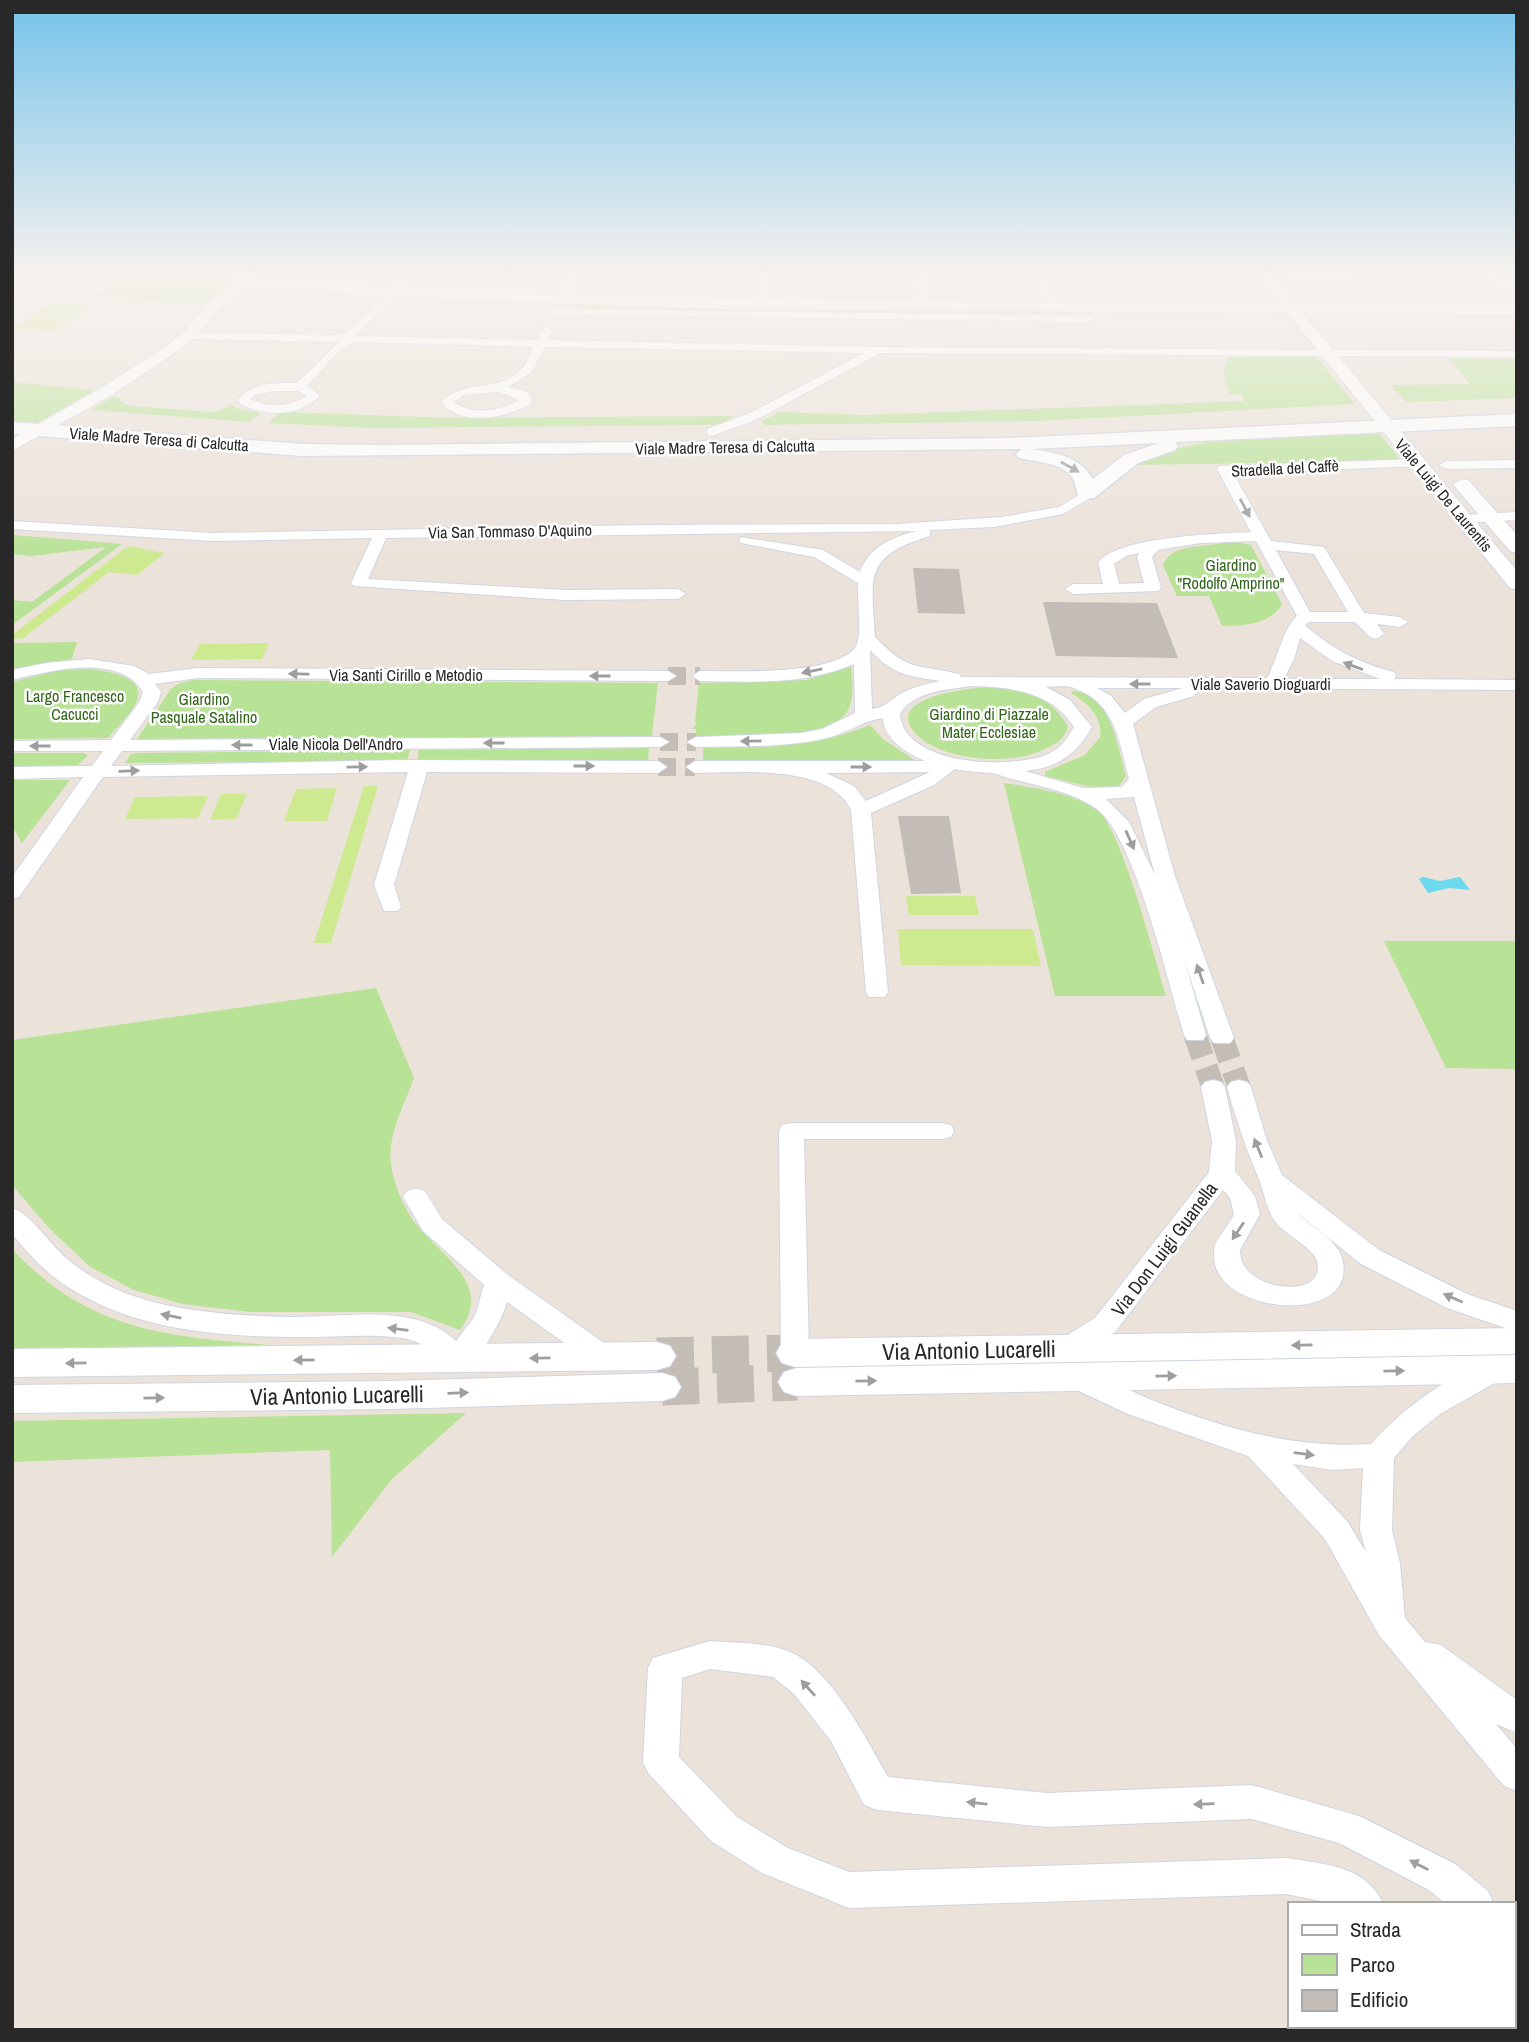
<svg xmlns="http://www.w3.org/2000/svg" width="1529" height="2042" font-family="'Archivo Narrow',sans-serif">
<rect width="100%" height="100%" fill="#ebe2da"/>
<path fill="#b8e296" d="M14,276H200L236,281L203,302L98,298L94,296L111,284H12Z
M572,303L1072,310L1075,317L570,310Z
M1229,357H1317L1355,404L1040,421L764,425L762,421L779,412L864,415L1245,401L1242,395L1230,394C1224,380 1221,371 1229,357Z
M1448,358L1517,359V398L1407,402L1390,385L1470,384Z
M12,382L95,390L34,425L12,423Z
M112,397L121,398L120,401L131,406L212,412L226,408L229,404L239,409L261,413L249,422L91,410Z
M285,412L454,418L735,416L718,425L370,428L268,423L279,413Z
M1378,432L1402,462L1278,466L1262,463L1133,465L1174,449L1208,442Z
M12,535L122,544L12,625V600L32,602L106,547L31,556L12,554Z
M1233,541L1251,545L1282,604C1270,625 1244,626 1222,626L1209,596H1177L1163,565C1172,541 1212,548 1233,541Z
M77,642L72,659L12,670V643Z
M851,667C852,680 855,697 848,710C831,743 729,736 696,736V729H693L697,723L695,722L699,683L806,680Z
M90,669C103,671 143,675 138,697C135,711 117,727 108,738L12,739V682L59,670Z
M194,680L658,683L652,736L137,739L171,689L180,683Z
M991,687C1026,691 1049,695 1068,726C1064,742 1052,746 1038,752C1007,765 943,760 918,736C878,697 970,688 991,687Z
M1073,691C1111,692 1118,749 1126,776L1119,786L1099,789L1045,776V772L1085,755L1100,737C1103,716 1087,703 1071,693Z
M870,725L883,739L916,761L703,762V748C766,747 811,749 870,725Z
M649,748L648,762L417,761L419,750Z
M410,750L407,761L125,763L131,754L138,753Z
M12,753H84L88,755L78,765L12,766Z
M12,780H70L22,843L12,826Z
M1004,783C1034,788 1071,792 1097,810C1121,826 1156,963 1166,996H1055Z
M1384,941H1516L1517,1069L1446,1068Z
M376,988L414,1078C404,1106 387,1135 391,1165C394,1185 404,1209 416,1224C442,1257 494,1285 460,1330L411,1312H250L183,1304L134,1290L89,1266L49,1228L12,1185V1040Z
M12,1249C88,1330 163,1336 268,1345L12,1348Z
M466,1413L391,1480L332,1557L330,1450L12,1462V1421Z"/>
<path fill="#cdea91" d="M54,302L86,303L78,309H86L54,331L12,329Z
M128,546L165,553L137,575L109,572L22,639L12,638V635Z
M269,643L262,659L191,660L200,644Z
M364,786H378L331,943H314Z
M337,788L327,821H284L296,789Z
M221,794H247L236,819L210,820Z
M208,796L198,818L125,819L135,797Z
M906,896H975L979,915H909Z
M898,929H1033L1041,966L901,965Z"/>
<path fill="#6cd9ee" d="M1423,877L1440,881L1460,877L1470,890L1449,888L1428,893L1419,879Z"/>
<path fill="#c3bcb7" d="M913,568L959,569L965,614L918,613Z
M1043,602L1157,603L1178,658L1056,656Z
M898,816H949L961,893L911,894Z"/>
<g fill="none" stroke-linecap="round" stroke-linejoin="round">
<path stroke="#c4bdb6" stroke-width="18" stroke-dasharray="18 9" stroke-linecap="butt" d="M668,676H700
M660,742H696
M658,767H695"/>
<path stroke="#c4bdb6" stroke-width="23" stroke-dasharray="23 11" stroke-linecap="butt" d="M1195,1035L1213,1087
M1222,1038L1239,1087"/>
<path stroke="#c4bdb6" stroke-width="37" stroke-dasharray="37 18" stroke-linecap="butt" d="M657,1356L795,1353
M662,1387L797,1382"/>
<defs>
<path id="minor" d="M217,276H248L256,279C247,284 226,281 217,276Z
M406,276H416L355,336L537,340L543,328L547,327L553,330L548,340L878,347L1517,351V357L880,353L758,419L712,436L707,435V429L750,413L864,353L545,347L532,372L508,387L528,392L532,401L530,404C506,418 461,427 441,402C463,378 503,394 524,366C528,361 530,353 533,347L355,342L342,348L307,386L320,395C301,418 264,416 240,404L238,399C252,382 276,383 297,383L339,342L188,339L182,336L188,333L339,335L350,330ZM275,391H298L306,396C291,407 268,408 250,399L255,395ZM498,392L519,400C502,410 471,416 454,402L463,395Z
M759,276H769L766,298L761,301L756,298Z
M918,276H928L926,301L921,304L916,301Z
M1033,276H1043L1058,303L1057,305H1049Z
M1262,276H1272L1296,308L1295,310H1287Z
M1280,276H1394L1389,279L1284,280Z
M1476,276H1489L1517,287V294Z
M555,309L1090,316L1095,319L1090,322L551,314V310Z
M1419,459L1424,460V466L1233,473L1271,541L1324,547L1364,613L1400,617L1408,622L1400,627L1377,624L1384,634L1376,639L1370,637L1355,622H1309L1305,625C1332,649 1359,663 1394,672L1396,676L1394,679L1517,680V690L1194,688L1197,692L1194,696L1156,707L1133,724L1175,876L1234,1038L1230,1043H1214L1210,1038L1184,959L1206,1035L1203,1040H1187L1184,1035C1169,986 1135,839 1098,810C1074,792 1041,787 1012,779C1005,778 999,774 993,773C980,772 968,772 955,769L934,785L871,813L888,992L885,997H869L866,992L851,810C829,763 739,773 695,773L686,767L695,761H925C907,753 884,740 883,718C862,721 846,734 827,738C784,748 739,746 696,747L687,742L696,737L801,733L822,729L855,713L854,664C806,685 751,682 700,681L692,676L700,671C735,671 832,676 855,648C863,638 857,598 858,583L814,557L741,543L739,540L741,537L823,550L860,572C870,546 891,538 916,531L386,538L368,579L565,590L678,589L686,594L678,599L565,600L354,586L351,583L372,538L213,541L12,529V521L213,533L643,525L896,524L1002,517L1059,507L1087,490L1094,494L1092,497L1063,514L994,527L930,530V536C864,556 871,575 875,637C910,673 915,663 959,674L961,677L1267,678C1277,661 1283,628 1297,616L1256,541L1201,543L1158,550L1152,557L1161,588L1158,591L1073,594L1065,589L1073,584H1103L1098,562C1121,536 1216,534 1251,532L1217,469L1219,466ZM1276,550L1314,554L1348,612H1310ZM1139,553L1137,557L1144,583L1119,584L1114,564L1126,556ZM1300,638L1332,661L1380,679H1284L1294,659ZM870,650C893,675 908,676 940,681C927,684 913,687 902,693C889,700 887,707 872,709ZM973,686C1011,687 1052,692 1074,727C1067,739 1061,748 1048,754C1011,770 904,766 900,714C913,691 950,689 973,686ZM1046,687C1054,687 1066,685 1074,688C1116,703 1119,742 1129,779L1122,787L1083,788L1025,771C1058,767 1075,756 1092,727L1070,700ZM1097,688H1183L1144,699L1125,713L1111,696ZM930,772L866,801L854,786L826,773ZM1134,797L1155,875L1129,822L1106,799Z
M1517,460V468L1446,469L1439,465L1446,461Z
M1517,512V520L1465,523L1458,519L1465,515Z
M89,659L134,666L149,674L198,668L668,671L676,676L668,681L198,678L155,684L161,692L158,702L130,740L660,737L669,742L660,747L122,751L111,766L402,760L658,761L667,767L658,773L427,772L394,885L401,907L398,911H384L374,885L408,772L103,777L19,897L12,899V877L83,777L12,779V767L92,766L103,751H12V741L111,740L140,701L143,692C118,652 50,671 12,680V670L46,663Z
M1213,1080L1221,1082L1225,1087L1236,1141L1235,1171L1255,1196L1260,1214L1240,1250C1240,1266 1251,1276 1265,1282C1283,1290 1324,1291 1317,1261C1313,1247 1283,1234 1274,1220C1266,1207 1264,1193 1259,1179C1246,1149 1236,1119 1227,1087L1231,1082L1239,1080L1247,1082L1251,1087L1266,1138L1282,1175L1379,1250L1467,1294L1517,1311V1332L1447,1308L1361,1264L1296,1212C1311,1228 1339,1239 1343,1262C1355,1328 1208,1314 1214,1252C1215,1237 1229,1227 1234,1214L1230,1198L1223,1190L1115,1332L1078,1355L1068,1358L1058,1355L1054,1348L1058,1341L1095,1318L1209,1172L1212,1141L1201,1087L1205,1082Z
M791,1123H942L951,1125L954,1131L951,1137L942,1139H804L809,1353L805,1360L795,1363L785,1360L781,1353L779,1131L782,1125Z
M416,1188L425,1191L442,1219L508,1275L614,1350L618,1357L614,1364L604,1367L594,1364L507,1302C502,1320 478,1366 458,1369C443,1371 436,1353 424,1346C415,1340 404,1338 394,1337C364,1334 333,1337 303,1337C221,1337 131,1331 62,1283C43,1270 27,1252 12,1234V1208C30,1213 51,1245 66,1258C102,1289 149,1304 194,1310C226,1315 258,1316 290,1317C341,1318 416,1302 456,1341L475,1316L484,1285L423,1231L403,1197L407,1191Z
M1497,1358L1507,1362L1511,1369L1507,1376L1440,1414L1412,1437L1394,1458L1392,1530L1400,1563L1405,1618L1425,1642L1441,1645L1517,1700V1733L1496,1724L1517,1749V1791L1504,1786L1379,1635L1325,1539L1248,1456L1128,1414L1068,1386L1064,1378L1068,1370L1078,1367C1102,1375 1124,1388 1147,1398C1218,1427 1293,1449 1371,1444C1403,1408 1451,1373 1497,1358ZM1293,1464L1333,1470L1363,1468L1360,1530L1366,1552L1347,1521Z
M710,1641C735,1643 767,1642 790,1652C831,1669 867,1740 888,1777L1047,1793L1252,1785L1359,1816L1455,1864L1488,1891L1494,1904H1446L1429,1890L1339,1843L1252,1819L1047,1827L877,1810L864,1805L831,1741L794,1694L773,1677L710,1669L682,1678L679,1757L737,1817L788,1848L849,1872L1286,1858C1323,1864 1366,1865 1383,1904H1335L1286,1894L849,1908L762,1873L711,1841L649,1774L643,1763L648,1668L653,1658Z
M1513,1916L1517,1918V1957L1513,1955Z
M1453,2026H1493L1495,2030H1455Z"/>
<path id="tertiary" d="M250,276H265L221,307L193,339L175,353L108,397L12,451V439L96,391L165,347L183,333L211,301Z
M567,276H580L566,302H556L554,299Z
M1291,304L1296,305L1517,571V590L1510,588L1286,311L1284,308Z
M1462,479L1468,480L1517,535V553L1510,551L1456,488L1453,484Z
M1517,1328V1354L795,1367L782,1363L776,1353L782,1343L795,1339Z
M657,1342L670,1346L676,1356L670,1366L657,1370L12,1377V1349Z
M1517,1355V1383L797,1396L784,1392L778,1382L784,1372L797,1368Z
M662,1373L675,1377L681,1387L675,1397L662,1401L390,1409L12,1413V1385L390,1381Z"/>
<path id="secondary" d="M245,278C669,304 1092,303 1517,304V314L722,309L404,297L240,286L237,283L240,280Z
M1517,414V426L1175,442L1178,446L1175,450L1138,463L1094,498H1080C1076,492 1076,484 1072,477C1060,462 1036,462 1019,458L1016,454L1022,449L302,456L12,434V422L302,444L383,445L1012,438ZM1159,443L1124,455L1093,479C1080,456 1054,452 1030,449Z"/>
</defs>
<use href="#minor" stroke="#cfd5e2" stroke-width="2"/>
<use href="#tertiary" stroke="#cfd5e2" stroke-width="2"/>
<use href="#secondary" stroke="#cfd5e2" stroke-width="3"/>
<use href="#minor" fill="#fff" fill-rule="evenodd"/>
<use href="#tertiary" fill="#fff" fill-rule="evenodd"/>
<use href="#secondary" fill="#fff" fill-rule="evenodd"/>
</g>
<defs><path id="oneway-solid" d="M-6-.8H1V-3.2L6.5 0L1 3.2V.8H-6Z" transform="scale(1.75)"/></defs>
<g fill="#9e9e9e">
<use href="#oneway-solid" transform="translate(1070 467) rotate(29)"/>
<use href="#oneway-solid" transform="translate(1245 508) rotate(62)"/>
<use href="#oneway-solid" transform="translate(1353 666) rotate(-160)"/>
<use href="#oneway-solid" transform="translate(812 671) rotate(169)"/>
<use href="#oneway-solid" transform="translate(299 674) rotate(-179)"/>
<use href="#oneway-solid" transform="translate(600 676) rotate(180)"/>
<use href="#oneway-solid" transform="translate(1140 684) rotate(180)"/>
<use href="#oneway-solid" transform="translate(751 741) rotate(179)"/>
<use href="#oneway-solid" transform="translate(494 743) rotate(180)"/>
<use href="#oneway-solid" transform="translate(242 745) rotate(180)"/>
<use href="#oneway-solid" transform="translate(40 746) rotate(180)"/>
<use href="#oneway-solid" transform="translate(584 766)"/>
<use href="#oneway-solid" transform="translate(357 767) rotate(-1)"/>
<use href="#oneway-solid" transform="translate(861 767)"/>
<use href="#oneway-solid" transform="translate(129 771) rotate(-2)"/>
<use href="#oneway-solid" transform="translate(1130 840) rotate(66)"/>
<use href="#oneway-solid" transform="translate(1200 974) rotate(-109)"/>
<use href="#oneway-solid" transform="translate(1258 1148) rotate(-112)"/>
<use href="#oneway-solid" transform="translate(1238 1231) rotate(124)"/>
<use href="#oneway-solid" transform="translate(1453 1298) rotate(-156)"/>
<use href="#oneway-solid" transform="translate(171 1316) rotate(-169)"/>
<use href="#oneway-solid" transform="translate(398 1329) rotate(-173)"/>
<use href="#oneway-solid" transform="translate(1302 1345) rotate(179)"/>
<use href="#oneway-solid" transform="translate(540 1358) rotate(179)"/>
<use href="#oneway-solid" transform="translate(304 1360) rotate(179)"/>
<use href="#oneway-solid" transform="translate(76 1363) rotate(179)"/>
<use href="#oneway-solid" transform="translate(1394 1371) rotate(-1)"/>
<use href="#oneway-solid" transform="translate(1166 1376) rotate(-1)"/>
<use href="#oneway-solid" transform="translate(866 1381) rotate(-1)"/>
<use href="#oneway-solid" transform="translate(458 1393) rotate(-2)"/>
<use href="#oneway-solid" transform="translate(154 1398) rotate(-1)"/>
<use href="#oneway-solid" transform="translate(1304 1454) rotate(7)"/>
<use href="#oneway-solid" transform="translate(808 1688) rotate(-132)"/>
<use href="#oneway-solid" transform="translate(977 1803) rotate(-174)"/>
<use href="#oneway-solid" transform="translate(1204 1804) rotate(178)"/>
<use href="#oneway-solid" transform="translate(1419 1865) rotate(-153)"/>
</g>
<linearGradient id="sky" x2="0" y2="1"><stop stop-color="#76c3ea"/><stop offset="0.49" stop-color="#f6f2ee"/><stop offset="1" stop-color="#f6f2ee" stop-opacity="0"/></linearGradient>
<rect width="1529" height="562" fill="url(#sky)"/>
<g text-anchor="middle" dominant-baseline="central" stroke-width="5" stroke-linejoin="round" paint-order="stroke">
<g font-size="16" fill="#282828" stroke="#fff">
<text transform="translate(159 439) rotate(4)">Viale Madre Teresa di Calcutta</text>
<text transform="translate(725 447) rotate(-1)">Viale Madre Teresa di Calcutta</text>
<text transform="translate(1285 468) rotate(-3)">Stradella del Caffè</text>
<text transform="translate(1444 495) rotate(50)">Viale Luigi De Laurentis</text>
<text transform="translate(510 531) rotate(-1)">Via San Tommaso D'Aquino</text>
<text x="406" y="675">Via Santi Cirillo e Metodio</text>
<text x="1261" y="684">Viale Saverio Dioguardi</text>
<text x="336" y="744">Viale Nicola Dell'Andro</text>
</g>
<g font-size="16" fill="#316519" stroke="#fff">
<text x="1231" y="565">Giardino<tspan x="1231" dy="18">"Rodolfo Amprino"</tspan></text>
<text x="75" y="696">Largo Francesco<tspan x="75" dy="18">Cacucci</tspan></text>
<text x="204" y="699">Giardino<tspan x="204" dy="18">Pasquale Satalino</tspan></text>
<text x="989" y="714">Giardino di Piazzale<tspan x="989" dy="18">Mater Ecclesiae</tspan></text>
</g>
<g font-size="19" fill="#282828" stroke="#fff">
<text transform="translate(1164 1249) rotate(-53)">Via Don Luigi Guanella</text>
</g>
<g font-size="23" fill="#282828" stroke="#fff">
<text transform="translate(969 1350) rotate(-1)">Via Antonio Lucarelli</text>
<text transform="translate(337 1395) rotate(-1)">Via Antonio Lucarelli</text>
</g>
</g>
<rect width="1529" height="2042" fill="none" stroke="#282828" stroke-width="28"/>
<rect x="1288" y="1902" width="228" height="126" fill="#ffffff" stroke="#a9a9a9" stroke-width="2"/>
<rect x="1302" y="1925" width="35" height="10" fill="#ffffff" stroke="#a9a9a9" stroke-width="2"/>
<text x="1350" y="1937" font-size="21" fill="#282828">Strada</text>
<rect x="1302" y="1954" width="35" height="21" fill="#b8e296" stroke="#a9a9a9" stroke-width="2"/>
<text x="1350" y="1972" font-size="21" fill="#282828">Parco</text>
<rect x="1302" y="1990" width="35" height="21" fill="#c3bcb7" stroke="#a9a9a9" stroke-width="2"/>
<text x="1350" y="2007" font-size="21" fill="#282828">Edificio</text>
</svg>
